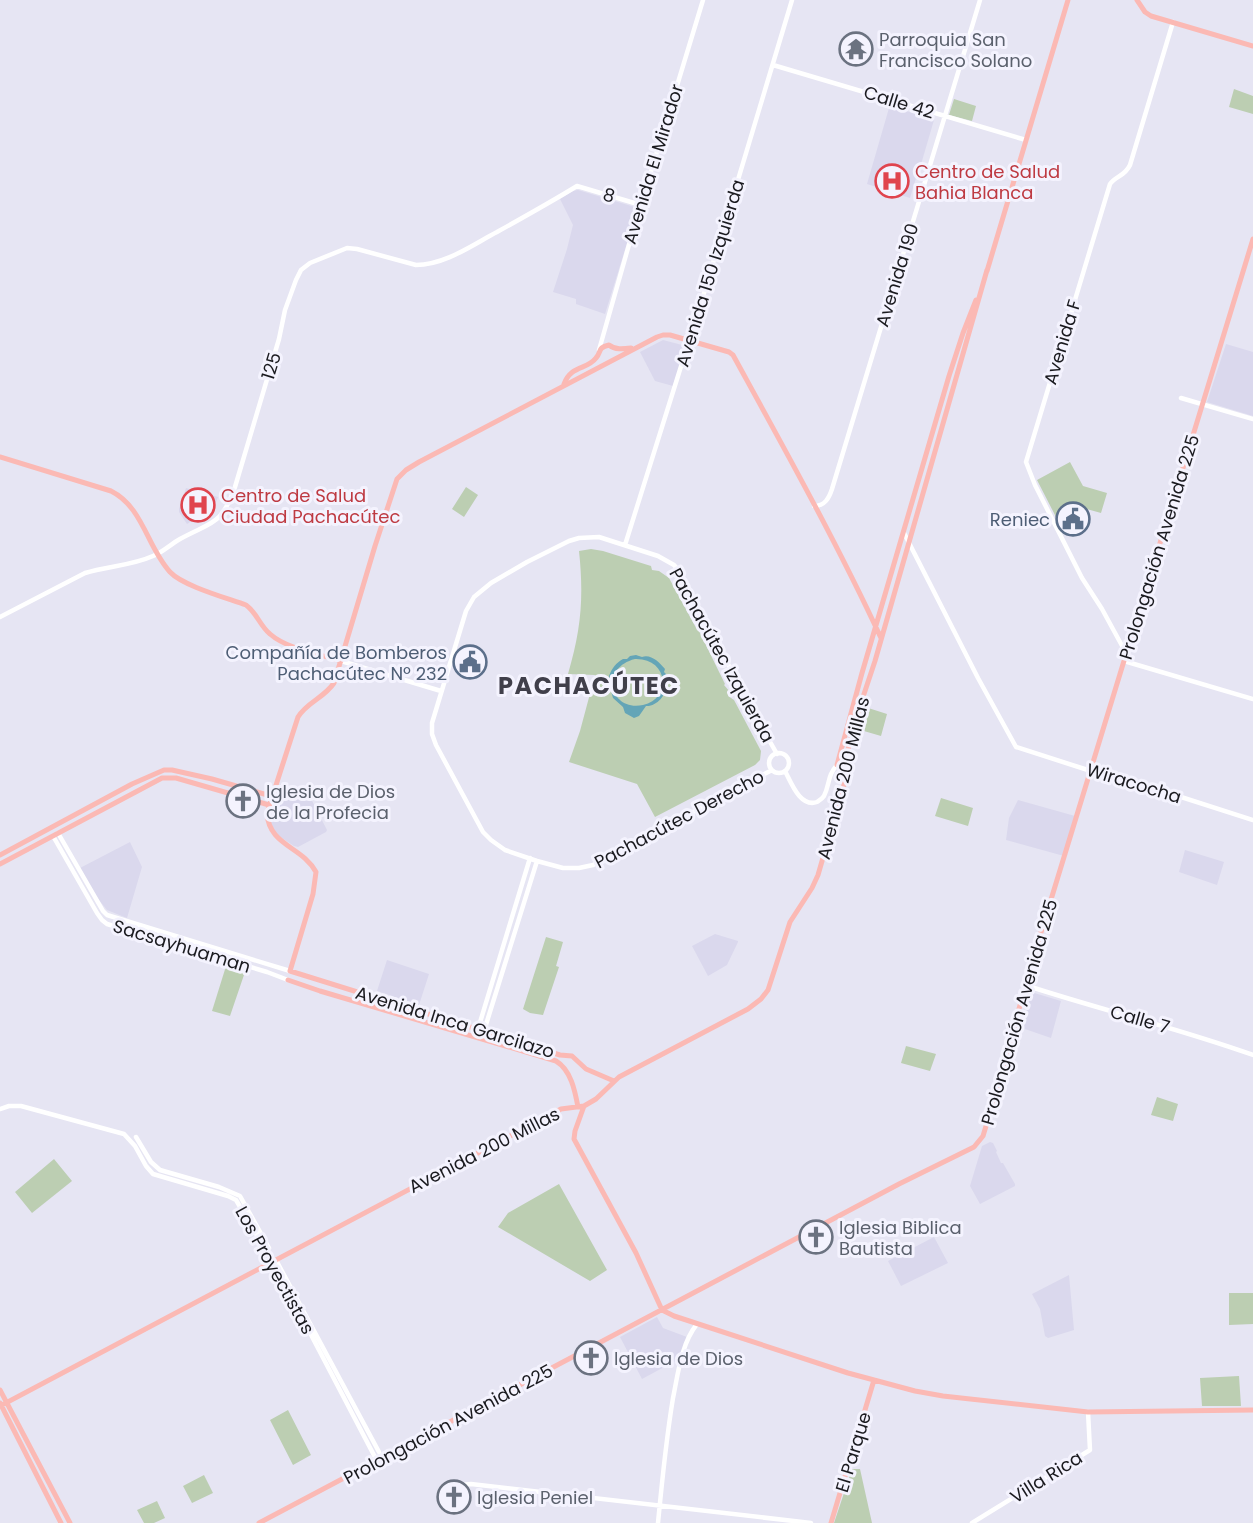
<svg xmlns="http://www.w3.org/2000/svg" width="1253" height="1523" font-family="Poppins,sans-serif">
<rect width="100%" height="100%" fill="#e6e5f3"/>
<path fill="#dad8ed" d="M892,107L932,118L934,120L917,178H916L910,198L867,184L889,108Z
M578,190L638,208L605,314L576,304V299L553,292L567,249L573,225L560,199L573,191Z
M663,340L686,346L673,386L655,381L640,352Z
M1226,344L1253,352V416L1207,402Z
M186,488L218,497L212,512L202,517L197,516L195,519L187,524L179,512V509Z
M280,785L307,791L327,830L326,832L298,847L294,846L276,834L269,819L273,814L272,811Z
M1018,800L1075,816L1064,856L1006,840L1009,818Z
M130,842L142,867L127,918L107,910L95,895L80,868Z
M1185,850L1224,862L1217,885L1179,872Z
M715,934L738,941V942L727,965L708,976L692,946Z
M387,960L429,974L419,1005L377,991Z
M1031,992L1061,1001L1051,1038L1022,1028Z
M990,1142L993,1143L997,1151L996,1152L1001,1163H1003L1015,1184V1186L980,1204L970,1186L982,1146Z
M934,1237L948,1263L901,1286L888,1261Z
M1069,1275L1074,1330L1048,1338L1045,1336L1040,1309L1032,1294Z
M657,1317L663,1328L687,1337L679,1359L642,1379L620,1337Z"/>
<path fill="#bcceb2" d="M1234,89L1253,96V114L1229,107Z
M954,99L976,106L972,121L949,115Z
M1070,462L1083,486L1107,493L1101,513L1076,506L1056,517L1037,480Z
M466,487L478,495L464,517L452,509Z
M591,549L603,551L651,566L652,570L659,571L669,578L695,626L697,627L725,684L724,685L730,692L728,696L734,700L761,751L760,760L755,765L655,817L637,784L569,762L580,731L595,675L568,674C581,630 584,598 579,551Z
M862,706L887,714L881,736L857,729Z
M941,798L973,808L968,826L935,816Z
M546,937L563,942L556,966L559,967L543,1015L530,1013L523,1009Z
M227,963L246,969L230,1016L212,1011Z
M906,1046L936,1054L930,1071L901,1063Z
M1157,1097L1178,1104L1173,1121L1151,1115Z
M54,1159L72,1181L32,1213L15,1192Z
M559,1184L607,1270L590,1281L498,1227L508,1213Z
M1229,1293H1253V1324L1229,1325Z
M1239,1376L1241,1406H1202L1200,1378Z
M288,1410L311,1455L293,1465L270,1420Z
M852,1469H860L872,1523H834Z
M204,1475L213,1493L192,1503L183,1486Z
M157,1501L165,1518L154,1523H144L137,1510Z"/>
<path fill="#64a5b7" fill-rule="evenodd" d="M636,655L642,657C651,654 659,662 665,669L664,672L667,675L668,683L666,685C667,695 656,707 646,706L639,716L634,718L625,713L623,707L613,698L611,691L609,689L608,682L610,679L609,676C612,668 616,663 623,659H627L630,656ZM635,659C669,658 672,699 643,705C610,712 599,668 635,659Z"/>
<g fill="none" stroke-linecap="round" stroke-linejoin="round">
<path stroke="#fff" stroke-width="4.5" d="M773,65L1026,140
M599,350L632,234L703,0
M1181,398L1253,419
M814,506C825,506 829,498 832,489L980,0
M904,533L978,678L1016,747L1091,771L1150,787L1253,820
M625,545L704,293L792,0
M0,617L85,573C107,566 131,566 153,556C163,552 171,544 180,539C213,521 221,526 235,487L279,339L285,310L296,280L301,270L310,263L347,248L357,249L416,265C445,265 472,245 497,232C524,217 551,202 577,186L641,205
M1126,653L1102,609L1082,578L1035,485L1026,462L1110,184C1116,176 1125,176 1130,165L1173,22
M341,661L441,691
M1124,661L1253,699
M769 763a10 10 0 1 1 20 0a10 10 0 1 1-20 0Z
M772,770L593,865L579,868H563L537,861L505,850L491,840L483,832L436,745L432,734V723L466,611L474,597L491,583L527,562L569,541L579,538L599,537L658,556L674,565L680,572L753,712L777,754
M785,771C791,782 800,808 817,802C820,800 822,799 824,796C830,784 827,776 837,765
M58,833L103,911L107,915L290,971
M53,836L97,913L102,920L107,924L267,972L288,980
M1025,985C1101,1010 1178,1028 1253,1055
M478,1029L530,858
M484,1031L537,861
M0,1109L9,1106H21L124,1134L135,1146L146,1166L153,1174L228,1196L236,1200L273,1262L377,1461
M136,1137L151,1162L160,1170L219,1187L240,1196L269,1248
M276,1260L379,1452
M451,1486L471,1484L811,1523
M658,1523C662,1481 666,1440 673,1398C678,1374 681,1344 697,1324
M972,1523L1090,1450L1088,1412"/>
<path stroke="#fbb9b4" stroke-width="5" d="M1137,0L1145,12L1151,16L1253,46
M987,271L1068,0
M564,384C571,365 587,370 596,358C602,351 597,348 609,345C615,350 623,349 631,348
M0,457L111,491C143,507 147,547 170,572C183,586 227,598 246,605C257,613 260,626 270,634C287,649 319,654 341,661
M843,767L837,765L862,673L949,376L963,333L976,300
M0,855L132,784L164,770H172L212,779L271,796
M0,864L162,778H176L269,805
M288,980L320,991L556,1061C571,1070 575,1091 578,1107
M614,1081L586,1069L572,1056L560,1055L290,971L313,894L316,872C302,846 269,846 267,813L298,717C307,702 324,698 334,683L375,546L397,479L406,470L419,462L657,337L663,335H670L729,352L733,355C784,448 836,541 881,638
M584,1106L575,1131L574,1139L636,1253L662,1310L674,1316L848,1373L915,1391L943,1396L1088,1412L1253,1410
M0,1390L70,1523
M0,1403L61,1523
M0,1406L561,1109L584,1106L596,1099L619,1077L748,1009L761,999L768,990L790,922L812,888L818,875L846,778V771L843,767L862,700L875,661L987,270
M259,1523L899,1184L974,1147L983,1136L996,1093L1031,965L1253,239
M831,1523L874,1380"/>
</g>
<defs>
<symbol id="temple-ring" viewBox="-11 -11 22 22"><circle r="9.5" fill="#f4f3fe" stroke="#6b7280" stroke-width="1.5"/><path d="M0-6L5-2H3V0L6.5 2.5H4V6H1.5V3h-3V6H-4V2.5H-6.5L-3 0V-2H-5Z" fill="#6b7280"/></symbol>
<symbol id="hospital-ring" viewBox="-11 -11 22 22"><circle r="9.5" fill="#f4f3fe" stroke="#e0444e" stroke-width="1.5"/><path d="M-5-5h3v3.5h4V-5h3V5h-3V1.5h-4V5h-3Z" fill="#e0444e"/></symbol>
<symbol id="civic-ring" viewBox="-11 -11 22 22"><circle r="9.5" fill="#f4f3fe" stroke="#5c6f8a" stroke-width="1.5"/><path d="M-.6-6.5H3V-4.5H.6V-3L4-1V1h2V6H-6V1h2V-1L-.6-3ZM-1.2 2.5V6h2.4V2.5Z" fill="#5c6f8a"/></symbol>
<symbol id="church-ring" viewBox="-11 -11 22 22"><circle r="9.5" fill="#f4f3fe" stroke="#6b7280" stroke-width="1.5"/><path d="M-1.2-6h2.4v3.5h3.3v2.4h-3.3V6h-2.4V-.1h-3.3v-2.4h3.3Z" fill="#6b7280"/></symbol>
</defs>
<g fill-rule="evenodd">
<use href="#temple-ring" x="837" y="30" width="38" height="38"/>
<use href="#hospital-ring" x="873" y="162" width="38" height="38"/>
<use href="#hospital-ring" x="179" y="486" width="38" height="38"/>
<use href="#civic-ring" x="1054" y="500" width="38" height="38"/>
<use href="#civic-ring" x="451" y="643" width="38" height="38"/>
<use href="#church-ring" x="224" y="782" width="38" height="38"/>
<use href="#church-ring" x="797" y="1218" width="38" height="38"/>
<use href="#church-ring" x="572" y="1339" width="38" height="38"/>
<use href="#church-ring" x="435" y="1478" width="38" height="38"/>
</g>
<g text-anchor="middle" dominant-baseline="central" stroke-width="6" stroke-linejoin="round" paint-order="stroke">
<g font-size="18" fill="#5b616d" stroke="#f4f3fe" text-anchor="start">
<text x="879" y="39">Parroquia San<tspan x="879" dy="21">Francisco Solano</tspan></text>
<text x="266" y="791">Iglesia de Dios<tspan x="266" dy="21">de la Profecia</tspan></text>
<text x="839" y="1227">Iglesia Biblica<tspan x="839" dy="21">Bautista</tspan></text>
<text x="614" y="1358">Iglesia de Dios</text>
<text x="477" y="1497">Iglesia Peniel</text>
</g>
<g font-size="18" fill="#1a1a1f" stroke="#f4f3fe">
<text transform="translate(899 102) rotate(17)">Calle 42</text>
<text transform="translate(653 164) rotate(-73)">Avenida El Mirador</text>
<text transform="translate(609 195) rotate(17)">8</text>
<text transform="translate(710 273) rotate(-73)">Avenida 150 Izquierda</text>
<text transform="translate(897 275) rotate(-73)">Avenida 190</text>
<text transform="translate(1062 342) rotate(-73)">Avenida F</text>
<text transform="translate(271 366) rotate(-73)">125</text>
<text transform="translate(1159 547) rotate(-73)">Prolongación Avenida 225</text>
<text transform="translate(722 655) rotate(61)">Pachacútec Izquierda</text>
<text transform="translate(843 778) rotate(-76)">Avenida 200 Millas</text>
<text transform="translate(1134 783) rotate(17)">Wiracocha</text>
<text transform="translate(679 819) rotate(-28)">Pachacútec Derecho</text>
<text transform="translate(182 946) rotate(17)">Sacsayhuaman</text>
<text transform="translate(1019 1012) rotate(-74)">Prolongación Avenida 225</text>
<text transform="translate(1140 1019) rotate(16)">Calle 7</text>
<text transform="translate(455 1022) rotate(17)">Avenida Inca Garcilazo</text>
<text transform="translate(484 1150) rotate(-27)">Avenida 200 Millas</text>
<text transform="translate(275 1270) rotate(61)">Los Proyectistas</text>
<text transform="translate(448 1424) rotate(-28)">Prolongación Avenida 225</text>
<text transform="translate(853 1452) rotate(-73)">El Parque</text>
<text transform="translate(1046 1477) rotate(-32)">Villa Rica</text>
</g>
<g font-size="18" fill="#be3a42" stroke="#f4f3fe" text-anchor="start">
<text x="915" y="171">Centro de Salud<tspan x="915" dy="21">Bahia Blanca</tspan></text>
<text x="221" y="495">Centro de Salud<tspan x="221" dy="21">Ciudad Pachacútec</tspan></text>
</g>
<g font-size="18" fill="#4e5e75" stroke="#f4f3fe" text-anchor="end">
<text x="1050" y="519">Reniec</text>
<text x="447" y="652">Compañía de Bomberos<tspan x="447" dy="21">Pachacútec Nº 232</tspan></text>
</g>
<g font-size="24" font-weight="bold" letter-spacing="1.5" fill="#403f4a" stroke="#f4f3fe">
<text x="589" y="685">PACHACÚTEC</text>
</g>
</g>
</svg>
